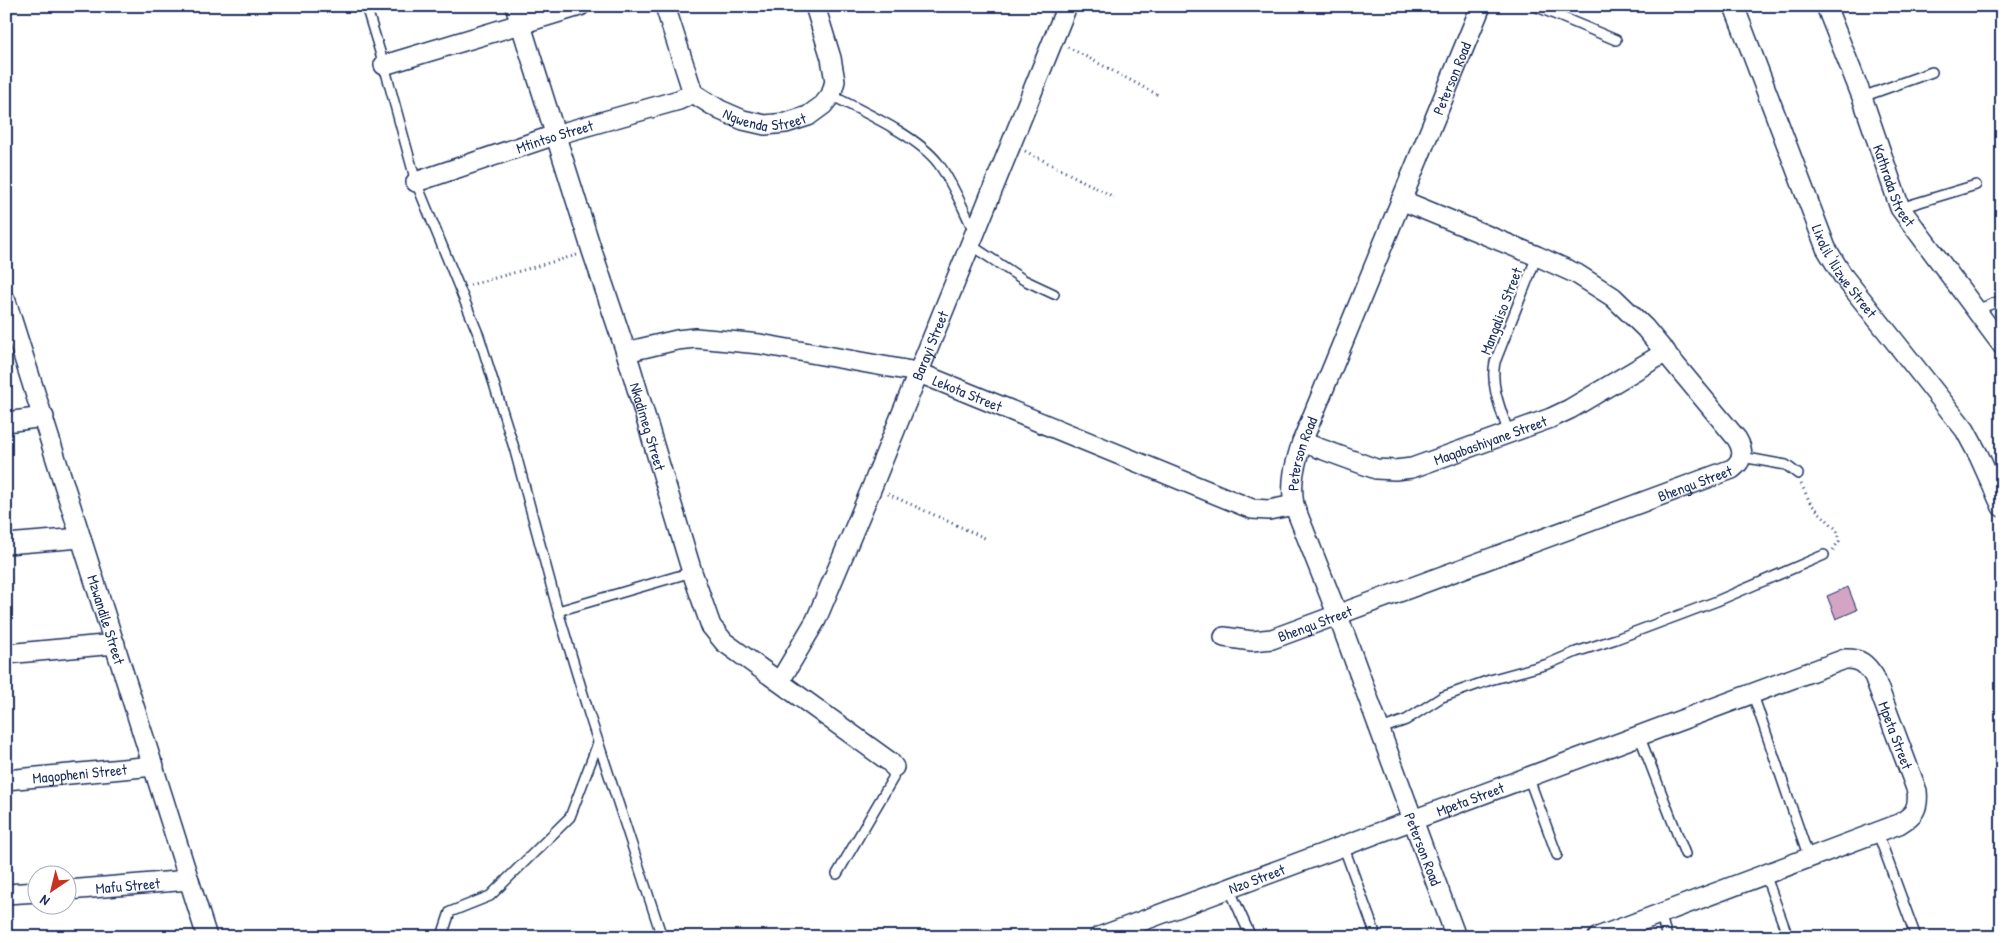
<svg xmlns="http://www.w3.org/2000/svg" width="2008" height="943" font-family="'Patrick Hand',sans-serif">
<rect width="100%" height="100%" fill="#fff"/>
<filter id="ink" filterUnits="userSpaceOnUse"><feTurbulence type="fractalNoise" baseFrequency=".02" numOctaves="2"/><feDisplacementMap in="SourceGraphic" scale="10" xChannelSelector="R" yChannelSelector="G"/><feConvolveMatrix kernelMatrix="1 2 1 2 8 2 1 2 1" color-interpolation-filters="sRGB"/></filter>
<g filter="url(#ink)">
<path fill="#d3a4c4" stroke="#1b2f5e" d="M1848,587L1857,610L1836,619L1827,596Z"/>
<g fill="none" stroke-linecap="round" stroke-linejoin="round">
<defs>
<path id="service" d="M366,6L384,65L416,182L479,336L515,451L558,611L589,714L662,937
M1535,6L1616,40
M831,95C863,112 916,135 938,163C953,183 963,209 974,231
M1862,97L1932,72
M1900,208L1976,185
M969,244L1024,280L1054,294
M1976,310L2002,300
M1509,434C1501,410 1490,386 1495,362L1537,256
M1742,457L1786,465L1798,474
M558,611L692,572
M1752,692L1809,858
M1378,730L1406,720L1442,697L1490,680L1548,664L1576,652L1616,639L1717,601L1824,555
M1639,735L1685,854
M1528,776L1557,855
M1877,831L1916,937
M1343,845L1374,930
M837,874L893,778L894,767
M1765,874L1788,937
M1229,888L1251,937
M1660,913L1667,937
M443,937V933L450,912L490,896L570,817L598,743"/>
<g id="minor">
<path id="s1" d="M515,6L592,251L626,352L692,572L711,626L724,642L890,762L894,767"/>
<path id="s2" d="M665,6L693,93L720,110L743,120L765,125L786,123L808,116L823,105L831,95L835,81L831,58L815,6"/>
<path id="s3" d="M1734,6L1826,248L1843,276L1965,430L1979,456L2002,507"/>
<path id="s4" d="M1826,6L1862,97L1900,208L2002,345"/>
<path d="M384,65L580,6"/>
<path id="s5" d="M416,182L555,135L679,100L693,93"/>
<path id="s6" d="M6,301L207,937"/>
<path id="s7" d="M626,352L677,340L695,338L718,340L760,344L917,372L1252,509L1269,510L1294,505"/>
<path d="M6,422L44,417"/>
<path id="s8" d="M1302,442L1376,469L1395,470L1412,468L1551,418L1570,409L1666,352"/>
<path d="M6,544L81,538"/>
<path id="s9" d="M1224,637L1252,641L1272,639L1732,469C1744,460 1744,451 1737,439L1645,328L1613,297L1577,274L1537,256L1401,200"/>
<path d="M6,654L115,644"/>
<path id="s10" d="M780,681L816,620L872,487L1067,6"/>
<path id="s11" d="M6,780L154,766"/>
<path id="s12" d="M68,890L189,880"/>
<path d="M6,894L38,892"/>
<path id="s13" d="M1099,937L1845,659C1860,658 1866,664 1874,676L1917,791C1919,809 1914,815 1899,824L1598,937"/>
<path id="s14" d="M1456,937L1338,616L1294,505C1290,482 1295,464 1302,442L1481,6"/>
</g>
</defs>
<use href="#service" stroke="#1b2f5e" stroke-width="12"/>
<use href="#minor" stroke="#1b2f5e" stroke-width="22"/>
<path stroke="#1b2f5e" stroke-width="3" stroke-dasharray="1 4" stroke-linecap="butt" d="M1068,47L1160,96
M1025,151L1114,197
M470,285L577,255
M1801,484L1811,504L1837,530L1839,541L1833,550
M888,494L985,538"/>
<use href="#service" stroke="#fff" stroke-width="9"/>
<use href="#minor" stroke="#fff" stroke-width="19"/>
</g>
</g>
<g text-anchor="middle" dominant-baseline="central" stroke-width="4" stroke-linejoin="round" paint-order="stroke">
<g font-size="15" fill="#1b2f5e" stroke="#fff">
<text stroke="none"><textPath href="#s14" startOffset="919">Peterson Road</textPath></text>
<text stroke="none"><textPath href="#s2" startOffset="170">Ngwenda Street</textPath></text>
<text stroke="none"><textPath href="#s5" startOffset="146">Mtintso Street</textPath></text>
<text stroke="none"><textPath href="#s4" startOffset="192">Kathrada Street</textPath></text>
<text stroke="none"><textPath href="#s3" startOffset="288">Lixolil 'Ilizwe Street</textPath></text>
<text transform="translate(1501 311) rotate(-69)">Mangaliso Street</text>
<text stroke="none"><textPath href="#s10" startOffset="368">Barayi Street</textPath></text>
<text stroke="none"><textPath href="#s7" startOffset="350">Lekota Street</textPath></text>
<text stroke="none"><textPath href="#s1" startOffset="441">Nkadimeg Street</textPath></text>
<text stroke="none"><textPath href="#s8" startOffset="198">Maqabashiyane Street</textPath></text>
<text stroke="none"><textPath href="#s14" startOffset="514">Peterson Road</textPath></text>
<text stroke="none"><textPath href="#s9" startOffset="499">Bhengu Street</textPath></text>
<text stroke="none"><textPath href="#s6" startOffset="334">Mzwandile Street</textPath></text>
<text stroke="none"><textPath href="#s9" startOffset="94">Bhengu Street</textPath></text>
<text stroke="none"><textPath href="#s13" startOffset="895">Mpeta Street</textPath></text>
<text stroke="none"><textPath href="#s11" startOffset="74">Magopheni Street</textPath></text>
<text stroke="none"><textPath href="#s13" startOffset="396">Mpeta Street</textPath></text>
<text transform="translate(1423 849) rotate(69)">Peterson Road</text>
<text stroke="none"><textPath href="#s13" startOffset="168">Nzo Street</textPath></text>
<text stroke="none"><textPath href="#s12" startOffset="60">Mafu Street</textPath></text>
</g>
</g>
<rect width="2008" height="943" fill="none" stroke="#fff" stroke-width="25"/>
<rect x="12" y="12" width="1983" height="918" fill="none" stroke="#1b2f5e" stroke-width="2" filter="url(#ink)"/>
<g transform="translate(52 890) rotate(215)"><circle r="24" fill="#ffffff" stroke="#a4acbf"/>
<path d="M0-4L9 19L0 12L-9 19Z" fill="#c8321e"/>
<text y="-8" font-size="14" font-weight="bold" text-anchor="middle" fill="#1b2f5e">N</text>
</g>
</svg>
